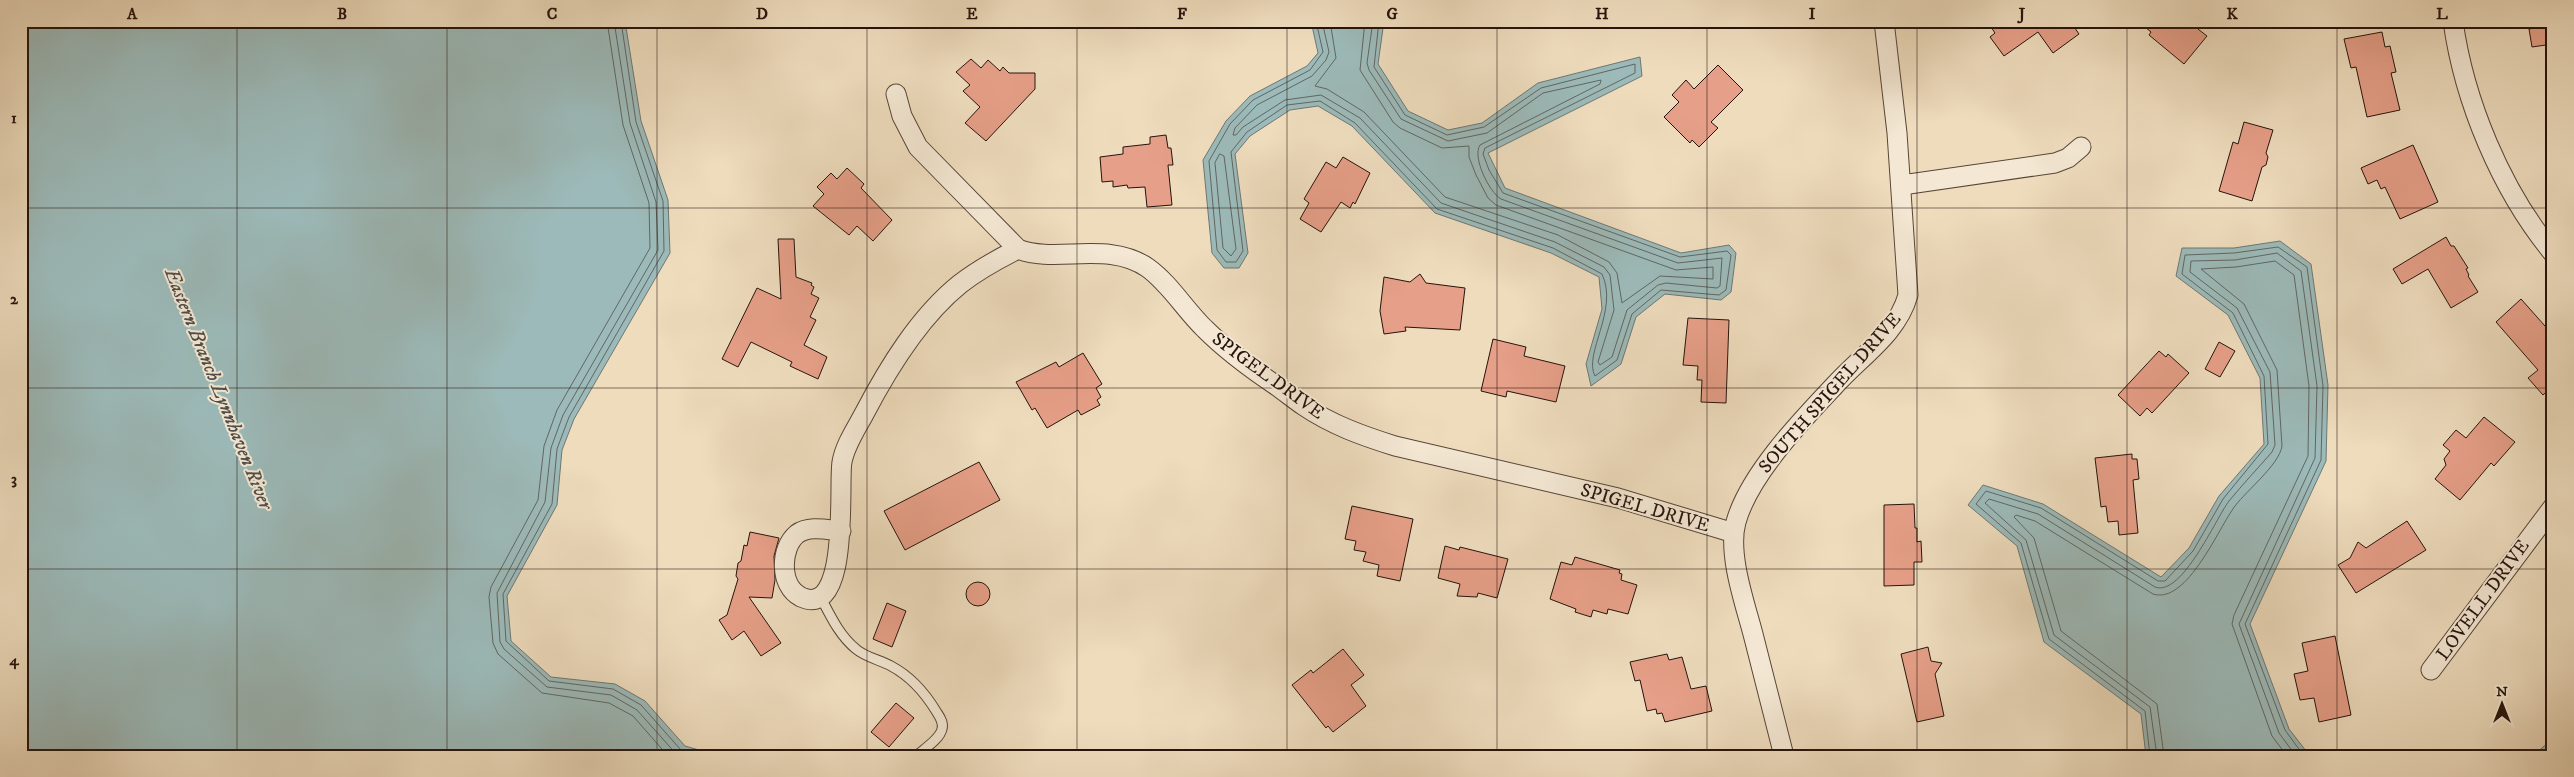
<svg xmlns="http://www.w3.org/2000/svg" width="2574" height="777" font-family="'IM FELL DW Pica',serif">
<rect width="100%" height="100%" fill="#eedcbd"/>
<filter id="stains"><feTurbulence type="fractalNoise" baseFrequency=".004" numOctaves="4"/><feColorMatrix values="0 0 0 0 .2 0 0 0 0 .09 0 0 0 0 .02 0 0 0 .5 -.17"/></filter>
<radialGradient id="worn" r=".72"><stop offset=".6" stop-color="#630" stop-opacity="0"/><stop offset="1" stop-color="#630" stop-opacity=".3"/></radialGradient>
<path fill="#9cbab9" stroke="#6d7774" d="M21,21H625L641,121L668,200L670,253L574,419L562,450L557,505L507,596L511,641L551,677L615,684L645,701L685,746L720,756H21Z
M1311,21H1384L1378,64L1408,111L1448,130L1482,123L1538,83L1640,57L1642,76L1488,153L1505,188L1681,253L1729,245L1736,253L1731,292L1721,300L1665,294L1636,317L1621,364L1591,386L1586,364L1602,309L1599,277L1551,253L1435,213L1352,126L1318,106L1290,110L1250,136L1235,154L1248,253L1239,268H1224L1212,253L1203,160L1226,121L1250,96L1307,66L1318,53Z
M2280,241L2311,264L2328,385L2326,461L2250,624L2289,729L2310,756H2146L2141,714L2044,642L2017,546L1968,505L1983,485L2043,504L2161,577L2189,548L2219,496L2264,444L2260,378L2228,315L2176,276L2182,248H2234Z
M2553,738V756H2533Z"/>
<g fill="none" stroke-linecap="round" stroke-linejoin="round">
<path stroke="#616662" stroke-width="1" d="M607,21L623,125L649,203L650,248L557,410L544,446L538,500L491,587L489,597L493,643L498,654L542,693L609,703L633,716L668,756
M614,21L630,123L656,202L658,250L563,415L551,448L545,502L497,593L500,642L504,649L547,687L611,695L637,710L678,756
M621,21L636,122L663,201L664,251L569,417L557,449L552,504L503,594L506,641L549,681L613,689L641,705L681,750L700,756
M1316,21L1323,52L1310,70L1253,100L1230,124L1209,161L1217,250L1226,262H1236L1243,251L1231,152L1247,132L1287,105L1320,101L1355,123L1437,209L1553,248L1602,274C1619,310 1583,354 1595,376L1617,360L1632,314L1661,290L1719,295L1726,290L1731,255L1727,251L1680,257L1503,193L1489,170L1483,154L1485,148L1635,73V64L1541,88L1484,127L1447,135L1405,115L1374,67L1379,21
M1322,21L1329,52L1326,60L1312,76L1257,105L1235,128L1233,135H1236L1243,127L1285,100L1321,95L1360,118L1441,203L1555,242L1604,267L1610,275L1614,310L1598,362L1600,365L1612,357L1627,310L1658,285L1666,283L1717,288L1720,286L1722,258L1678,263L1501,199C1489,192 1472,157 1480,145L1600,84L1601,80L1543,93L1487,133L1448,141L1401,119L1369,70L1367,63L1373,21
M1330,21L1336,58L1315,86L1327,89L1364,112L1445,197L1558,235L1609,262L1617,273L1622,303L1660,276L1713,279V267L1676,270L1496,205L1488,198L1476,175L1469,157V146L1442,148L1400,128L1393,122L1360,70L1365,21
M1220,154L1224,156L1236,249L1231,256L1223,248L1215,163Z
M2150,756L2145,711L2049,639L2021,543L1976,504L1986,491L2041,508L2158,581H2165L2193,551L2223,499L2268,444L2264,376L2233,313L2182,274L2185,255L2234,253L2278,247L2307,267L2323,386L2321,460L2245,624L2285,730L2304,756
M2157,756L2150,707L2054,635L2026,540L1985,503L1989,499L2038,514L2155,587C2182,597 2216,518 2229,501C2243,484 2258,468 2272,452L2275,445L2270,372L2237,308L2190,272L2191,261L2235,260L2277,253L2301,271L2317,386L2315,458L2239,624L2279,733L2296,756
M2164,756L2157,704L2061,631L2034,538L2014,517L2016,515L2035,521L2153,594C2187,605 2219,527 2235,506C2247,490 2279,465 2282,446L2277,370L2244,304L2201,269L2236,267L2275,261L2294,275L2309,386L2308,456L2234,615L2232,624L2272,736L2287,756"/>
</g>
<path fill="#e69f88" stroke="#26130c" d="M1987,21H2070L2079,34L2053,53L2038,32L2004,56L1990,37L1995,33Z
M2138,21H2205L2198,29L2207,36L2184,64L2149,35L2151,32Z
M2553,25V44L2532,47L2529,29Z
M2382,32L2385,47L2390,46L2396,72L2391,73L2400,110L2367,117L2356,67L2351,68L2344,39Z
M971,59L981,68L988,60L1000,71L1003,67L1009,73H1035V89L986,141L965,123L980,107L963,91L970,85L956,72Z
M1718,65L1743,90L1711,122L1718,128L1699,147L1692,140L1690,143L1664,117L1679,102L1672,95L1686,80L1694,89Z
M2244,122L2273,130L2266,153L2268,157L2266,165L2262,167L2252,201L2219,191L2233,142L2238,144Z
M1166,135L1168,148H1171L1173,165H1168L1172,205L1147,207L1145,187L1128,188L1127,185L1113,187V181L1102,182L1100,157L1123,154V147L1150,144V137Z
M2413,145L2438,202L2400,219L2385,187L2381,189L2377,180L2368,184L2361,168Z
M1343,157L1370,173L1355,204L1353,202L1350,208L1341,202L1321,232L1300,219L1309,203L1304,199L1326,162L1336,168Z
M847,168L864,184L861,188L892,220L873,241L857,226L849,235L813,206L824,194L817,187L831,173L837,179Z
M2446,237L2451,246H2454L2468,268L2466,269L2469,275L2468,276L2478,292L2451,308L2428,269L2402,284L2393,269Z
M778,239H794L796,277L812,283L811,285L814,287L811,294L819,298L810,317L816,320L804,345L827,357L818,379L790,366L792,362L751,342L738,367L722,359L757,288L781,299Z
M1420,274L1426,283L1465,288L1460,330L1405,327L1406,331L1384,334L1380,311L1384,277L1410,282Z
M2521,299L2553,335V386L2543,395L2528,378L2538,370L2496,322Z
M1688,318L1729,320L1726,403L1701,402L1702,380H1697L1698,366L1683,365Z
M1493,339L1526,347L1524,356L1565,366L1556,402L1507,391L1506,397L1481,391Z
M2219,342L2235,351L2220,377L2205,369Z
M2159,351L2166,357L2168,354L2189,373L2152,413L2147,408L2140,416L2118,395Z
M1083,353L1102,384L1096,388L1101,397L1097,400L1100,405L1081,415L1078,410L1047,428L1035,408L1032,410L1016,382L1056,362L1059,367Z
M2484,417L2515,442L2494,466L2491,463L2460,500L2435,479L2446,465L2444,459L2450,451L2443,445L2456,430L2466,438Z
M2132,454V459H2137L2139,479L2133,480L2138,533L2119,535L2118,521L2108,522L2106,506L2101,507L2095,458Z
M979,462L1000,500L905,550L884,511Z
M1914,504L1915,528H1917V542L1921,541L1922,562H1914V585L1884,586V505Z
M1352,506L1413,519L1400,581L1377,576L1379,565L1363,561L1366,552L1354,550L1356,541L1345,539Z
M2407,521L2426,550L2356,593L2338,565L2350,558L2358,542L2366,548Z
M750,532L779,538L774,556L775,580L772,598L749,597L781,643L761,656L744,631L732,640L719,620L727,615L738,579L736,576L738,563L741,561L744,545L747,546Z
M1445,546L1459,550L1460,547L1508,559L1497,598L1478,593L1477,597L1457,596L1460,584L1438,578Z
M1575,557L1620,570L1619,573L1622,574L1621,580L1637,585L1628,614L1608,609L1607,614L1593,610L1591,617L1575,612L1576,609L1550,599L1561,562L1572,565Z
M966 594a12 12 0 1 1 24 0a12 12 0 1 1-24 0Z
M887,603L906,611L892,647L873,639Z
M2335,636L2351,715L2319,722L2314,698L2300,700L2294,674L2308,671L2302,643Z
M1928,647L1931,661L1942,663L1935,674L1944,716L1917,722L1901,654Z
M1343,649L1364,675L1351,685L1366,706L1333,732L1328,726L1326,728L1292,685L1311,670L1313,673Z
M1667,654L1669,660L1682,657L1691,689L1706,686L1712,711L1665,722L1662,713L1657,714L1656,709L1647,711L1640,680L1635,681L1630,662Z
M896,703L914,718L889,747L871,732Z"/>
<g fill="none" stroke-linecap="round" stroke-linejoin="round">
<defs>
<path id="lane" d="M820,596C830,615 839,635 856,649C865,657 880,660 891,666C910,676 925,693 936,711C939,716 944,722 942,729C940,739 924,749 916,756"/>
<path id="street" d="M2453,21C2464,101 2501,190 2553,253
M896,94L902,116L918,147L1018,249
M1902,185L2055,163L2068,158L2081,147
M841,531C828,530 809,525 797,534C780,548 779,586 801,597C851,620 838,482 842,462C845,445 856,429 864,414C888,368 919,317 960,284C978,270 998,259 1018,249C1056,264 1108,240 1148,268C1170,284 1186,311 1205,329C1226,350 1249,367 1274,384C1284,391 1294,399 1304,406C1332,425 1363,436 1395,446L1618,498L1734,533
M2431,670L2553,507
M1784,756C1774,716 1764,677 1754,638C1746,606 1727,555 1736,522C1749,475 1801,421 1835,385C1861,356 1897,334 1908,295L1897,133L1884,21"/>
</defs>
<use href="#lane" stroke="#584538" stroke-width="11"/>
<use href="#street" stroke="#584538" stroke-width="21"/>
<use href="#lane" stroke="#f4e8d4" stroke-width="9"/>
<use href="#street" stroke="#f4e8d4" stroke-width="19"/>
</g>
<path fill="none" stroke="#26130c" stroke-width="1" stroke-opacity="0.55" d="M237,21V756M447,21V756M657,21V756M867,21V756M1077,21V756M1287,21V756M1497,21V756M1707,21V756M1917,21V756M2127,21V756M2337,21V756M21,208H2553M21,388H2553M21,569H2553"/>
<g text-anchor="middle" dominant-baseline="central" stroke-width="4" stroke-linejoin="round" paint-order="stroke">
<g font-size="19" fill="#26130c" stroke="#f4e8d4">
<text transform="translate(1268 376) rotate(36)">SPIGEL DRIVE</text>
<text transform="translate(1830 393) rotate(-49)">SOUTH SPIGEL DRIVE</text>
<text transform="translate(1645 508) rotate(16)">SPIGEL DRIVE</text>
<text transform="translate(2483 600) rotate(-54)">LOVELL DRIVE</text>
</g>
<g font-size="20" font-style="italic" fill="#4f4d49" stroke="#f4e8d4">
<text transform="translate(218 389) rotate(68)">Eastern Branch Lynnhaven River</text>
</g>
</g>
<rect width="2574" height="777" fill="none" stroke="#eedcbd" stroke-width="55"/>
<g transform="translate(2502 704)" stroke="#f4e8d4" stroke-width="4" paint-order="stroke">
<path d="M0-4L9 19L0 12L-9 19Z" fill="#26130c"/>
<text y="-8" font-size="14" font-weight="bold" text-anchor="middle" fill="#26130c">N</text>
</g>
<rect x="28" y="28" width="2518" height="722" fill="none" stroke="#26130c" stroke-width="2"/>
<g font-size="16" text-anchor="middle" font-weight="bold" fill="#26130c">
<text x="132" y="19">A</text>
<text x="342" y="19">B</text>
<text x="552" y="19">C</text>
<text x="762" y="19">D</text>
<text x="972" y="19">E</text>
<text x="1182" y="19">F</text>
<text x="1392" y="19">G</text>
<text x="1602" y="19">H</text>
<text x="1812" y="19">I</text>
<text x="2022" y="19">J</text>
<text x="2232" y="19">K</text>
<text x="2442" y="19">L</text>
<text x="14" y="123">1</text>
<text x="14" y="304">2</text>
<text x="14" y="484">3</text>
<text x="14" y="665">4</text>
</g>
<rect width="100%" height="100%" filter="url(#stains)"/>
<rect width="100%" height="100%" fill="url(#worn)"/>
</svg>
